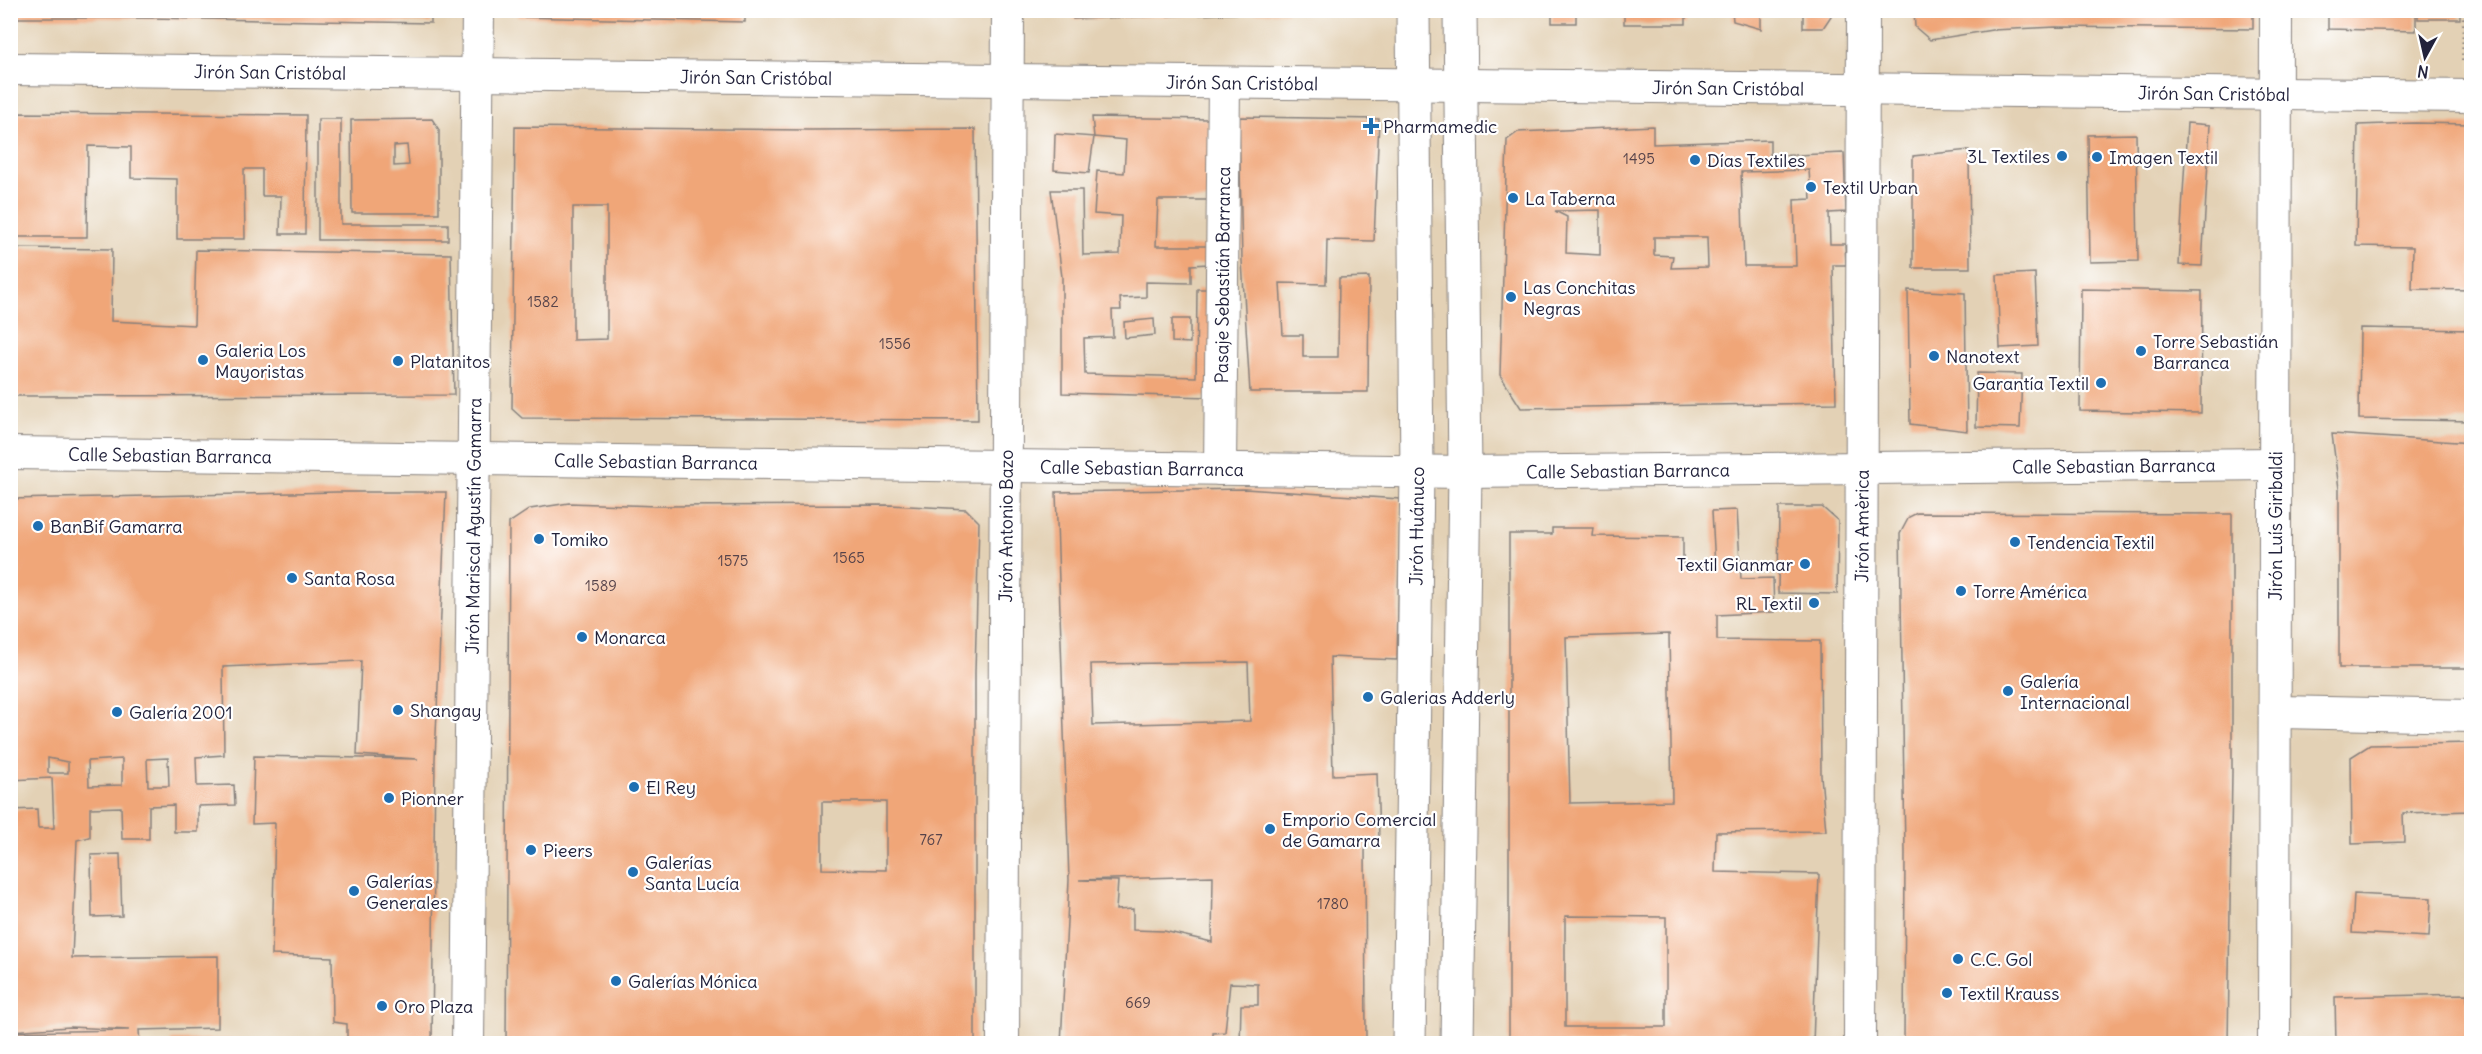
<svg xmlns="http://www.w3.org/2000/svg" width="2482" height="1054" font-family="Delius,sans-serif">
<rect width="100%" height="100%" fill="#fff"/>
<filter id="ink" filterUnits="userSpaceOnUse"><feTurbulence type="fractalNoise" baseFrequency=".0167" numOctaves="2"/><feDisplacementMap in="SourceGraphic" scale="12" xChannelSelector="R" yChannelSelector="G"/><feConvolveMatrix kernelMatrix="1 2 1 2 8 2 1 2 1" color-interpolation-filters="sRGB"/></filter>
<filter id="wash" filterUnits="userSpaceOnUse"><feTurbulence type="fractalNoise" baseFrequency=".008" numOctaves="4" result="noise"/><feDisplacementMap in="SourceGraphic" scale="24" xChannelSelector="R" yChannelSelector="G"/><feGaussianBlur stdDeviation="1.35" result="paint"/><feColorMatrix in="noise" values="0 0 0 0 0 0 0 0 0 0 0 0 0 0 0 0 0 1.4 0 .05"/><feComposite in="paint" operator="in"/></filter>
<g filter="url(#wash)">
<rect width="100%" height="100%" fill="#ecdfbd"/>
<path fill="#e3d1b5" d="M10,11H2471V1043H11Z"/>
<g id="blocks">
<path fill="#f0a678" fill-rule="evenodd" d="M10,10H431V23L149,18H10Z
M519,10H745V22L518,17Z
M829,10H860V13H829Z
M1073,10H1287V12L1073,19Z
M1552,10H1576V23H1552Z
M1624,10H1686V24H1624Z
M1732,10H1761V29L1733,21Z
M1803,10H1831V16L1823,28H1803Z
M1914,10H2253V29L2056,27L1992,30L1930,40L1915,27Z
M2328,10H2416V31L2328,29Z
M2418,10H2460V19H2418Z
M10,113L306,115L305,234H280L281,196H262V169H244L245,239H177V179L131,178V147L88,146L87,237H10Z
M1092,117L1208,119L1214,200H1158L1156,246H1209V264L1191,265V283L1146,282V297L1120,298L1121,310H1112L1113,337L1084,338L1085,374L1196,377L1197,289H1212L1210,397L1062,393V277L1051,190H1082L1083,255L1120,254L1121,216L1094,214L1097,171L1124,173L1126,140L1094,137L1089,173L1054,170L1055,134L1094,137Z
M1239,117L1379,119L1374,241L1327,240L1326,284L1280,283L1283,335H1303V357H1338L1339,278L1369,277L1368,392H1250L1242,261Z
M318,119H341V224H448V240H318Z
M432,119L439,130V213H352L351,120ZM407,145L409,165L394,166V146Z
M2187,123L2210,125L2202,266L2179,265Z
M2415,123L2472,124V290L2412,289L2413,247L2356,246L2358,125Z
M1653,126V144L1770,140V156L1844,153L1846,212L1829,213L1830,244H1845L1846,265H1833L1836,403L1521,408L1500,375L1507,140L1518,132ZM1809,170L1811,199L1794,200L1796,266H1744L1741,172ZM1600,210V255L1566,253L1567,217L1555,211ZM1654,237H1707L1708,267L1671,268L1673,256L1654,255Z
M515,127L810,130L975,129L978,420L522,418L512,409ZM573,207H607V339L573,340Z
M2136,134L2138,261L2090,262L2088,135Z
M1969,150L1970,268H1913V156Z
M10,248L112,249L111,321L194,325L196,250L451,254L454,395L10,396Z
M2035,273L2038,346L2000,348L1997,275Z
M2081,289L2202,291L2201,413L2080,411Z
M1908,290L1965,293L1967,431L1910,424Z
M1154,319L1155,335L1125,338L1124,322Z
M1172,319H1190V343L1172,342Z
M2360,328L2472,330V421L2359,419Z
M1977,373L2022,374L2020,428L1976,427Z
M2332,434L2472,443V668H2339V489Z
M1245,489L1400,499L1397,660L1330,657L1333,775L1377,773L1379,840H1365L1366,1044H1240L1241,1005H1258V984L1230,983L1225,1032L1213,1033V1044H1061L1069,880L1056,492ZM1248,662L1250,721L1093,725L1091,664ZM1213,876L1212,942L1164,931L1133,930V909L1116,910L1118,881L1079,880Z
M337,492H446L435,759L432,1044H347V1024L333,1022L332,957L272,955L275,823L252,824L254,756L418,759L357,755L361,661L223,667L224,755L196,757L197,786L234,785L235,805L198,806V832H174V805L149,806V839H122L121,807L90,808V837L77,840L72,958L218,956V1028L139,1030L140,1044H10V1032L129,1030L70,1027L10,1031V810L37,809L38,828H54L52,778L10,780V499ZM48,758L68,762V773H48ZM168,758L169,786H148L147,759ZM122,759V785L89,786L88,761Z
M569,503L657,506L890,505L966,509L979,522L975,672V1044H506L509,523L530,509ZM822,802H886V870L822,869Z
M1779,507H1822L1838,521L1837,594L1778,593Z
M1737,510L1741,579L1773,578L1774,612L1717,615V640L1820,641L1821,776L1826,831L1716,832L1715,872L1819,874L1813,1044H1509V534H1552V528H1593L1592,536L1683,537V567H1715L1712,511ZM1669,634L1672,801L1570,803L1566,637ZM1565,916L1666,917V1027H1565Z
M1917,513L2232,514V772L2228,1044H1904L1905,852L1900,534L1909,517Z
M2472,743V811L2403,813L2404,842L2352,844L2351,757L2370,745Z
M120,854L122,916L92,917L91,855Z
M2354,894L2431,898L2429,937L2352,933Z
M2467,994L2468,1044H2336L2335,997Z
M241,1039V1044H172V1040Z"/>
</g>
</g>
<g filter="url(#ink)">
<use href="#blocks" fill-opacity="0" stroke="#87807c" stroke-width="1.5"/>
<g fill="none" stroke-linecap="round" stroke-linejoin="round">
<defs>
<g id="street">
<path id="s1" d="M10,69L2472,96"/>
<path id="s2" d="M10,453L1465,472L2275,464"/>
<path id="s3" d="M1220,469L1224,83"/>
<path d="M2275,712L2472,716"/>
<path id="s4" d="M468,1044L478,10"/>
<path id="s5" d="M1003,1044L1008,10"/>
<path id="s6" d="M1860,1044L1863,10"/>
<path id="s7" d="M2274,1044L2276,10"/>
</g>
<g id="secondary">
<path id="s8" d="M1409,1044L1417,472L1413,10"/>
<path d="M1457,1044L1465,472L1460,10"/>
</g>
</defs>
<use href="#street" stroke="#87807c" stroke-width="34"/>
<use href="#secondary" stroke="#87807c" stroke-width="35"/>
<path stroke="#87807c" stroke-width="4" stroke-dasharray="1.5 4.5" stroke-linecap="butt" d="M2463,61L2464,10"/>
<use href="#street" stroke="#fff" stroke-width="32"/>
<use href="#secondary" stroke="#fff" stroke-width="33"/>
</g>
</g>
<g fill="#1f6fb2" stroke="#fff" stroke-width="2">
<path d="M1368 117h6v6h6v6h-6v6h-6v-6h-6v-6h6z"/>
<circle cx="2062" cy="156" r="6"/>
<circle cx="2097" cy="157" r="6"/>
<circle cx="1695" cy="160" r="6"/>
<circle cx="1811" cy="187" r="6"/>
<circle cx="1513" cy="198" r="6"/>
<circle cx="1511" cy="297" r="6"/>
<circle cx="2141" cy="351" r="6"/>
<circle cx="1934" cy="356" r="6"/>
<circle cx="203" cy="360" r="6"/>
<circle cx="398" cy="361" r="6"/>
<circle cx="2101" cy="383" r="6"/>
<circle cx="38" cy="526" r="6"/>
<circle cx="539" cy="539" r="6"/>
<circle cx="2015" cy="542" r="6"/>
<circle cx="1805" cy="564" r="6"/>
<circle cx="292" cy="578" r="6"/>
<circle cx="1961" cy="591" r="6"/>
<circle cx="1814" cy="603" r="6"/>
<circle cx="582" cy="637" r="6"/>
<circle cx="2008" cy="691" r="6"/>
<circle cx="1368" cy="697" r="6"/>
<circle cx="398" cy="710" r="6"/>
<circle cx="117" cy="712" r="6"/>
<circle cx="634" cy="787" r="6"/>
<circle cx="389" cy="798" r="6"/>
<circle cx="1270" cy="829" r="6"/>
<circle cx="531" cy="850" r="6"/>
<circle cx="633" cy="872" r="6"/>
<circle cx="354" cy="891" r="6"/>
<circle cx="1958" cy="959" r="6"/>
<circle cx="616" cy="981" r="6"/>
<circle cx="1947" cy="993" r="6"/>
<circle cx="382" cy="1006" r="6"/>
</g>
<g text-anchor="middle" dominant-baseline="central" stroke-width="4.5" stroke-linejoin="round" paint-order="stroke">
<g font-size="15" fill="#56434a">
<text x="1639" y="158">1495</text>
<text x="543" y="301">1582</text>
<text x="895" y="343">1556</text>
<text x="849" y="557">1565</text>
<text x="733" y="560">1575</text>
<text x="601" y="585">1589</text>
<text x="931" y="839">767</text>
<text x="1333" y="903">1780</text>
<text x="1138" y="1002">669</text>
</g>
<g font-size="18" fill="#22223b" stroke="#fff">
<text stroke="none"><textPath href="#s1" startOffset="260">Jirón San Cristóbal</textPath></text>
<text stroke="none"><textPath href="#s1" startOffset="746">Jirón San Cristóbal</textPath></text>
<text stroke="none"><textPath href="#s1" startOffset="1232">Jirón San Cristóbal</textPath></text>
<text stroke="none"><textPath href="#s1" startOffset="1718">Jirón San Cristóbal</textPath></text>
<text stroke="none"><textPath href="#s1" startOffset="2204">Jirón San Cristóbal</textPath></text>
<text stroke="none"><textPath href="#s3" startOffset="194">Pasaje Sebastián Barranca</textPath></text>
<text stroke="none"><textPath href="#s2" startOffset="160">Calle Sebastian Barranca</textPath></text>
<text stroke="none"><textPath href="#s2" startOffset="646">Calle Sebastian Barranca</textPath></text>
<text stroke="none"><textPath href="#s2" startOffset="2104">Calle Sebastian Barranca</textPath></text>
<text stroke="none"><textPath href="#s2" startOffset="1132">Calle Sebastian Barranca</textPath></text>
<text stroke="none"><textPath href="#s2" startOffset="1618">Calle Sebastian Barranca</textPath></text>
<text stroke="none"><textPath href="#s4" startOffset="518">Jirón Mariscal Agustín Gamarra</textPath></text>
<text stroke="none"><textPath href="#s5" startOffset="518">Jirón Antonio Bazo</textPath></text>
<text stroke="none"><textPath href="#s8" startOffset="518">Jirón Huánuco</textPath></text>
<text stroke="none"><textPath href="#s6" startOffset="518">Jirón Amèrica</textPath></text>
<text stroke="none"><textPath href="#s7" startOffset="518">Jirón Luís Giribaldi</textPath></text>
</g>
<g font-size="18" fill="#22223b" stroke="#fff" text-anchor="start">
<text x="1383" y="126">Pharmamedic</text>
<text x="2050" y="156" text-anchor="end">3L Textiles</text>
<text x="2109" y="157">Imagen Textil</text>
<text x="1707" y="160">Días Textiles</text>
<text x="1823" y="187">Textil Urban</text>
<text x="1525" y="198">La Taberna</text>
<text x="1523" y="287">Las Conchitas<tspan x="1523" dy="21">Negras</tspan></text>
<text x="2153" y="341">Torre Sebastián<tspan x="2153" dy="21">Barranca</tspan></text>
<text x="215" y="350">Galeria Los<tspan x="215" dy="21">Mayoristas</tspan></text>
<text x="1946" y="356">Nanotext</text>
<text x="410" y="361">Platanitos</text>
<text x="2089" y="383" text-anchor="end">Garantía Textil</text>
<text x="50" y="526">BanBif Gamarra</text>
<text x="551" y="539">Tomiko</text>
<text x="2027" y="542">Tendencia Textil</text>
<text x="1793" y="564" text-anchor="end">Textil Gianmar</text>
<text x="304" y="578">Santa Rosa</text>
<text x="1973" y="591">Torre América</text>
<text x="1802" y="603" text-anchor="end">RL Textil</text>
<text x="594" y="637">Monarca</text>
<text x="2020" y="681">Galería<tspan x="2020" dy="21">Internacional</tspan></text>
<text x="1380" y="697">Galerias Adderly</text>
<text x="410" y="710">Shangay</text>
<text x="129" y="712">Galería 2001</text>
<text x="646" y="787">El Rey</text>
<text x="401" y="798">Pionner</text>
<text x="1282" y="819">Emporio Comercial<tspan x="1282" dy="21">de Gamarra</tspan></text>
<text x="543" y="850">Pieers</text>
<text x="645" y="862">Galerías<tspan x="645" dy="21">Santa Lucía</tspan></text>
<text x="366" y="881">Galerías<tspan x="366" dy="21">Generales</tspan></text>
<text x="1970" y="959">C.C. Gol</text>
<text x="628" y="981">Galerías Mónica</text>
<text x="1959" y="993">Textil Krauss</text>
<text x="394" y="1006">Oro Plaza</text>
</g>
</g>
<rect width="2482" height="1054" fill="none" stroke="#fff" stroke-width="36"/>
<g transform="translate(2425 57) rotate(188)" stroke="#ffffff" stroke-width="4.5" paint-order="stroke">
<path d="M0-4.5L10 22L0 15L-10 22Z" fill="#22223b"/>
<text y="-9" font-size="16" font-weight="bold" text-anchor="middle" fill="#22223b">N</text>
</g>
</svg>
